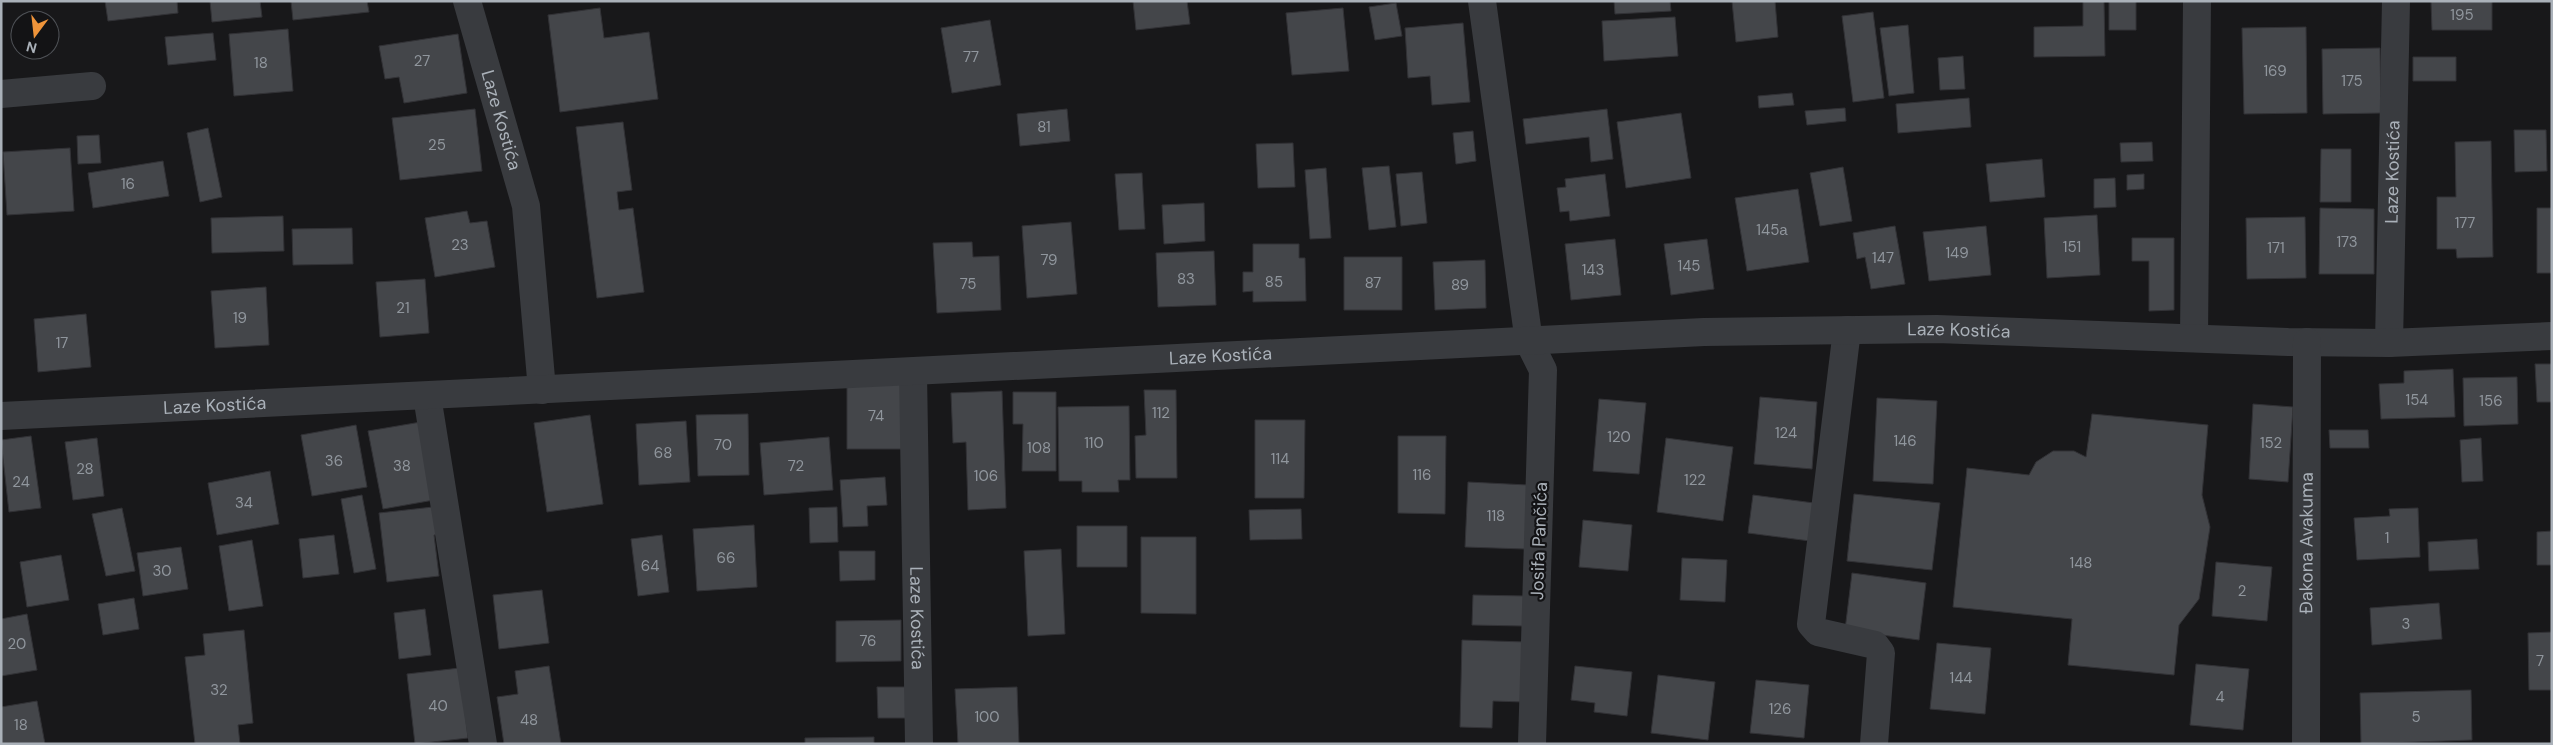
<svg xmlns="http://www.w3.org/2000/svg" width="2553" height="745" font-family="'DM Sans',sans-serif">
<rect width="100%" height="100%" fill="#18181a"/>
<path fill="#44464a" stroke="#323236" d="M105,1H177L178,13L108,21Z
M210,1H260L262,17L212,22Z
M291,1H367L369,12L293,20Z
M1133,1H1187L1190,24L1136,30Z
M1614,1H1670L1671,11L1615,14Z
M1732,1H1775L1778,37L1736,42Z
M2083,1H2104L2105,56L2034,57V27L2083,26Z
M2109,1H2136V30H2109Z
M2431,1H2492V30H2432Z
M1396,3L1402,36L1375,40L1369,7Z
M600,8L604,38L649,32L658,99L560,112L548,15Z
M1343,8L1349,71L1292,75L1286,13Z
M1873,12L1884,98L1853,102L1842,16Z
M1675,17L1678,56L1604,61L1602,21Z
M990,20L1001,85L952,93L941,28Z
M1463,23L1470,102L1432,105L1430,76L1408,78L1405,28Z
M1908,25L1914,93L1889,96L1880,28Z
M2306,27L2307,113L2244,114L2242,28Z
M288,29L293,91L234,96L229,34Z
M213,33L216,60L168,65L165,37Z
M458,34L467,93L404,103L399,77L385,79L379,46Z
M2380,48L2381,113L2323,114L2322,49Z
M1963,56L1965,89L1940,90L1938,58Z
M2413,57H2456V81H2413Z
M1792,93L1794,105L1759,108L1758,96Z
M1969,98L1971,127L1898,133L1896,104Z
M1845,108L1846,121L1807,125L1805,111Z
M475,109L482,171L400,180L392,118Z
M1067,109L1070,141L1020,146L1017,114Z
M1607,109L1613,159L1591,162L1589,137L1526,144L1523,119Z
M1681,113L1691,178L1626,188L1617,122Z
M623,122L632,190L617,192L619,210L633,208L644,292L597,298L576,127Z
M208,128L222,197L200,202L187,133Z
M2514,130H2546L2547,171L2515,172Z
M1473,131L1476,161L1456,164L1453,133Z
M99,135L101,163L78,164L77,136Z
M2491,141L2493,257L2457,258L2456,249H2437V197H2456L2455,142Z
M2152,142L2153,161L2121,162L2120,143Z
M1293,143L1295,187L1258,188L1256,144Z
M70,148L74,211L7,215L3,152Z
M2321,149H2351V202H2320Z
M2042,159L2045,197L1990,202L1986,164Z
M163,161L169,196L93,208L88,173Z
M1389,166L1396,227L1369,230L1362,168Z
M1843,167L1852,221L1820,226L1810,173Z
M1326,168L1331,238L1310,239L1305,170Z
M1422,172L1427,223L1401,226L1396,174Z
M1142,173L1145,229L1119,230L1115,174Z
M1605,174L1610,216L1570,221L1569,211L1560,212L1557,188L1566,187L1565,179Z
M2144,174V189L2127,190V175Z
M2115,178L2116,207L2094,208V179Z
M1798,189L1809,262L1747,271L1735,198Z
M1204,203L1205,241L1164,244L1162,205Z
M2320,208L2374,209V274H2319Z
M2537,208H2552V273H2537Z
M467,211L470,223L487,221L495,267L435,277L425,218Z
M2097,215L2100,275L2047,278L2044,218Z
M283,216L284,251L212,253L211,218Z
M2305,217L2306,278L2247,279L2246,218Z
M1071,222L1077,294L1027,298L1022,226Z
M1895,226L1905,284L1871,289L1865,257L1857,259L1853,233Z
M1986,226L1991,275L1929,281L1923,232Z
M352,228L353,264L293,265L292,229Z
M2132,238H2174V310L2149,311V261H2132Z
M1615,239L1621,295L1571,300L1565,244Z
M1707,239L1714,289L1671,295L1664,244Z
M972,242L973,257L999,256L1001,310L937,313L933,243Z
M1253,244H1299V258H1305L1306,301L1253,302V291L1243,292V272H1253Z
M1214,251L1216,305L1158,307L1156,253Z
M1344,257H1402V310H1344Z
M1485,260L1486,308L1435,310L1433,262Z
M425,279L429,333L380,337L376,282Z
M266,287L269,345L215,348L211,291Z
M86,314L91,367L38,372L34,319Z
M2535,364H2552V402H2537Z
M2453,369L2455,417L2381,419L2379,384L2404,383V371Z
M2517,377L2518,424L2464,426L2463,378Z
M847,383L904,384V449H847Z
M1144,390H1176L1177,478H1136L1135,436L1146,435Z
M1002,391L1006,508L968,510L966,442L953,443L951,393Z
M1013,392H1056V471H1022L1023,424H1013Z
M1760,397L1817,402L1812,469L1754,464Z
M1877,398L1937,401L1933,484L1873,481Z
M1599,399L1646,403L1639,474L1593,471Z
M2253,404L2293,407L2288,482L2249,479Z
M1129,406L1130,480H1118L1119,492H1082V481H1059L1058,407Z
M748,414L749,475L698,476L696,415Z
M2092,414L2208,425L2202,495L2210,527L2199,599L2179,625L2174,675L2068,665L2072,619L1953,607L1967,468L2029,475L2036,462L2053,451H2074L2086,457Z
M590,415L603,504L547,512L534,423Z
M1255,420H1305L1304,498H1255Z
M686,421L690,482L639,485L636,424Z
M421,422L434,500L383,509L368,431Z
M356,425L367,487L312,496L301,435Z
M2329,430H2368L2369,448H2330Z
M31,436L41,508L9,512L1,440Z
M1398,436H1446L1445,514L1398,513Z
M829,437L833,490L764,495L760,443Z
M97,438L104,496L73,500L65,442Z
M1666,438L1733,447L1723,521L1657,512Z
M2481,438L2483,481L2462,482L2460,440Z
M270,471L279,524L217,535L208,483Z
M885,477L887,505L867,506L868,526L843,527L840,480Z
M1468,482L1528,485L1525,549L1465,547Z
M1854,494L1940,503L1932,570L1847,561Z
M362,495L376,569L354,573L341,499Z
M1753,495L1814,503L1810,541L1748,533Z
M442,506L445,534L434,535L439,576L387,582L379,513Z
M837,507L838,542L810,543L809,508Z
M122,508L135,571L106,576L92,514Z
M2418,508L2420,557L2357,560L2354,518L2390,516L2389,509Z
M1301,509L1302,539L1250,540L1249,510Z
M1583,520L1632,525L1628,571L1579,567Z
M754,525L757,587L697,591L693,529Z
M1077,526H1127V567H1077Z
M2552,531V565H2537V532Z
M334,535L339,574L303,578L299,539Z
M662,535L669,592L638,596L631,539Z
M1141,537H1196V614L1141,613Z
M2477,539L2479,569L2429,571L2428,542Z
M252,540L263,606L229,611L219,546Z
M181,547L188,589L143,596L137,553Z
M1061,549L1065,634L1028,636L1024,551Z
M839,551H875V580L840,581Z
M61,555L69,600L27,607L20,562Z
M1682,558L1727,560L1725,602L1680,600Z
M2216,562L2272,567L2267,621L2212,616Z
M1852,573L1926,583L1919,640L1845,630Z
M542,590L549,643L499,649L493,595Z
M1473,595L1525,596L1523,626L1472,625Z
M134,598L139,629L103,635L98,604Z
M2439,603L2442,639L2372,645L2370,608Z
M425,609L431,655L399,659L394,613Z
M27,614L37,670L1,676V619Z
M901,620V661L836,662V621Z
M244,630L253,723L238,725L240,744H195L185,657L205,655L203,634Z
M2552,632V690H2529L2528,633Z
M1462,640L1526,642L1524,702L1493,701L1492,728L1460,727Z
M1937,643L1991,648L1985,714L1930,709Z
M2196,664L2249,669L2243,730L2190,725Z
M549,666L561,744H504L497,697L518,694L515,671Z
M1575,666L1632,672L1627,716L1594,712L1595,703L1571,700Z
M460,668L468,738L415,744L407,674Z
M1658,675L1715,682L1708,740L1651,733Z
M1756,680L1809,685L1804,738L1750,733Z
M877,687H907L908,718H878Z
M1017,687L1019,744H958L955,689Z
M2471,690L2472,740L2361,744L2360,693Z
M37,701L45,744H1V707Z
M874,737V744H805V738Z"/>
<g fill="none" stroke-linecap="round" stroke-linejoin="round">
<g stroke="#393b3f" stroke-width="28">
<path id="s1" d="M467,1L526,206L542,390"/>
<path d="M1482,1L1529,342L1543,370L1532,744"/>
<path d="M1,94L92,86"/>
<path d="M1847,330L1811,624L1818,632L1875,645L1881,653L1874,744"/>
<path d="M2194,338L2197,1"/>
<path id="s2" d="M2389,343L2396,1"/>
<path id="s3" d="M913,373L919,744"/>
<path d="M427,396L483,744"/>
<path id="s4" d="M1,416L1704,332L1937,329L2288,342L2389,343L2552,336"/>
<path id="s5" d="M2306,744L2307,342"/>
</g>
</g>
<g text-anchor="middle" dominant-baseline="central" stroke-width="4.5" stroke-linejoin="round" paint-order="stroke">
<g font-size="15" fill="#90969d">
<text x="2462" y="15">195</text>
<text x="971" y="57">77</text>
<text x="422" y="61">27</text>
<text x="261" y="63">18</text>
<text x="2275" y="71">169</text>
<text x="2352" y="81">175</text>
<text x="1044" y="127">81</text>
<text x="437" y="145">25</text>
<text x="128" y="184">16</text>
<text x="2465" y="223">177</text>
<text x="1772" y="230">145а</text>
<text x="2347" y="242">173</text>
<text x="460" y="245">23</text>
<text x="2072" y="247">151</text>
<text x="2276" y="248">171</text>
<text x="1957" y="253">149</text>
<text x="1883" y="258">147</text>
<text x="1049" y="260">79</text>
<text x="1689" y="266">145</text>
<text x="1593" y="270">143</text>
<text x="1186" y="279">83</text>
<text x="1274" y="282">85</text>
<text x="1373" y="283">87</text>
<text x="968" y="284">75</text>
<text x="1460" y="285">89</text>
<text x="403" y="308">21</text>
<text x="240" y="318">19</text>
<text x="62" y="343">17</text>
<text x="2417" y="400">154</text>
<text x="2491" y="401">156</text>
<text x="1161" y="413">112</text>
<text x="876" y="416">74</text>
<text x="1786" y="433">124</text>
<text x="1619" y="437">120</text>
<text x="1905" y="441">146</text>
<text x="1094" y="443">110</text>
<text x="2271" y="443">152</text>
<text x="723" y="445">70</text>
<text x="1039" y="448">108</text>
<text x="663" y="453">68</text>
<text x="1280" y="459">114</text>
<text x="334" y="461">36</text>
<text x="402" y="466">38</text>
<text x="796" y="466">72</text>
<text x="85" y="469">28</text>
<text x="1422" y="475">116</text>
<text x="986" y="476">106</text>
<text x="1695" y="480">122</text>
<text x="21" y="482">24</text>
<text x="244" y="503">34</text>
<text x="1496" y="516">118</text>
<text x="2387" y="538">1</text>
<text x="726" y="558">66</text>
<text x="2081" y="563">148</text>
<text x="650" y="566">64</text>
<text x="162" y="571">30</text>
<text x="2242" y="591">2</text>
<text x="2406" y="624">3</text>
<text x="868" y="641">76</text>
<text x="17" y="644">20</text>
<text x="2540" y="661">7</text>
<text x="1961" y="678">144</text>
<text x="219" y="690">32</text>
<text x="2220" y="697">4</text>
<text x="438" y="706">40</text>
<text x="1780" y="709">126</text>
<text x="987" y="717">100</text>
<text x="2416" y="717">5</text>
<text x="529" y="720">48</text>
<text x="21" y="725">18</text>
</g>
<g font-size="18" fill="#aab1b9" stroke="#131315">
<text stroke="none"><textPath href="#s1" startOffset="124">Laze Kostića</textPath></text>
<text stroke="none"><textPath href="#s2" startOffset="171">Laze Kostića</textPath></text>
<text stroke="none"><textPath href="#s4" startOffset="1960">Laze Kostića</textPath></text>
<text stroke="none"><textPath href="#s4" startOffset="1221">Laze Kostića</textPath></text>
<text stroke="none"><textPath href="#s4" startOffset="214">Laze Kostića</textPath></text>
<text transform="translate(1539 541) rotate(-88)">Josifa Pančića</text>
<text stroke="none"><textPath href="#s5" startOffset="201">Đakona Avakuma</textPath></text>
<text stroke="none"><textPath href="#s3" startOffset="245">Laze Kostića</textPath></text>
</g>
</g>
<rect width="2553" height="745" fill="none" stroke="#aab1b9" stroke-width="5"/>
<g transform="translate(35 35) rotate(195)"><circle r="24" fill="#131315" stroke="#4f5257"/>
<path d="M0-4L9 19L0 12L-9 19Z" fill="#ef943a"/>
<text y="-8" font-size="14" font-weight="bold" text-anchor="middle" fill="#aab1b9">N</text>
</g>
</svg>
